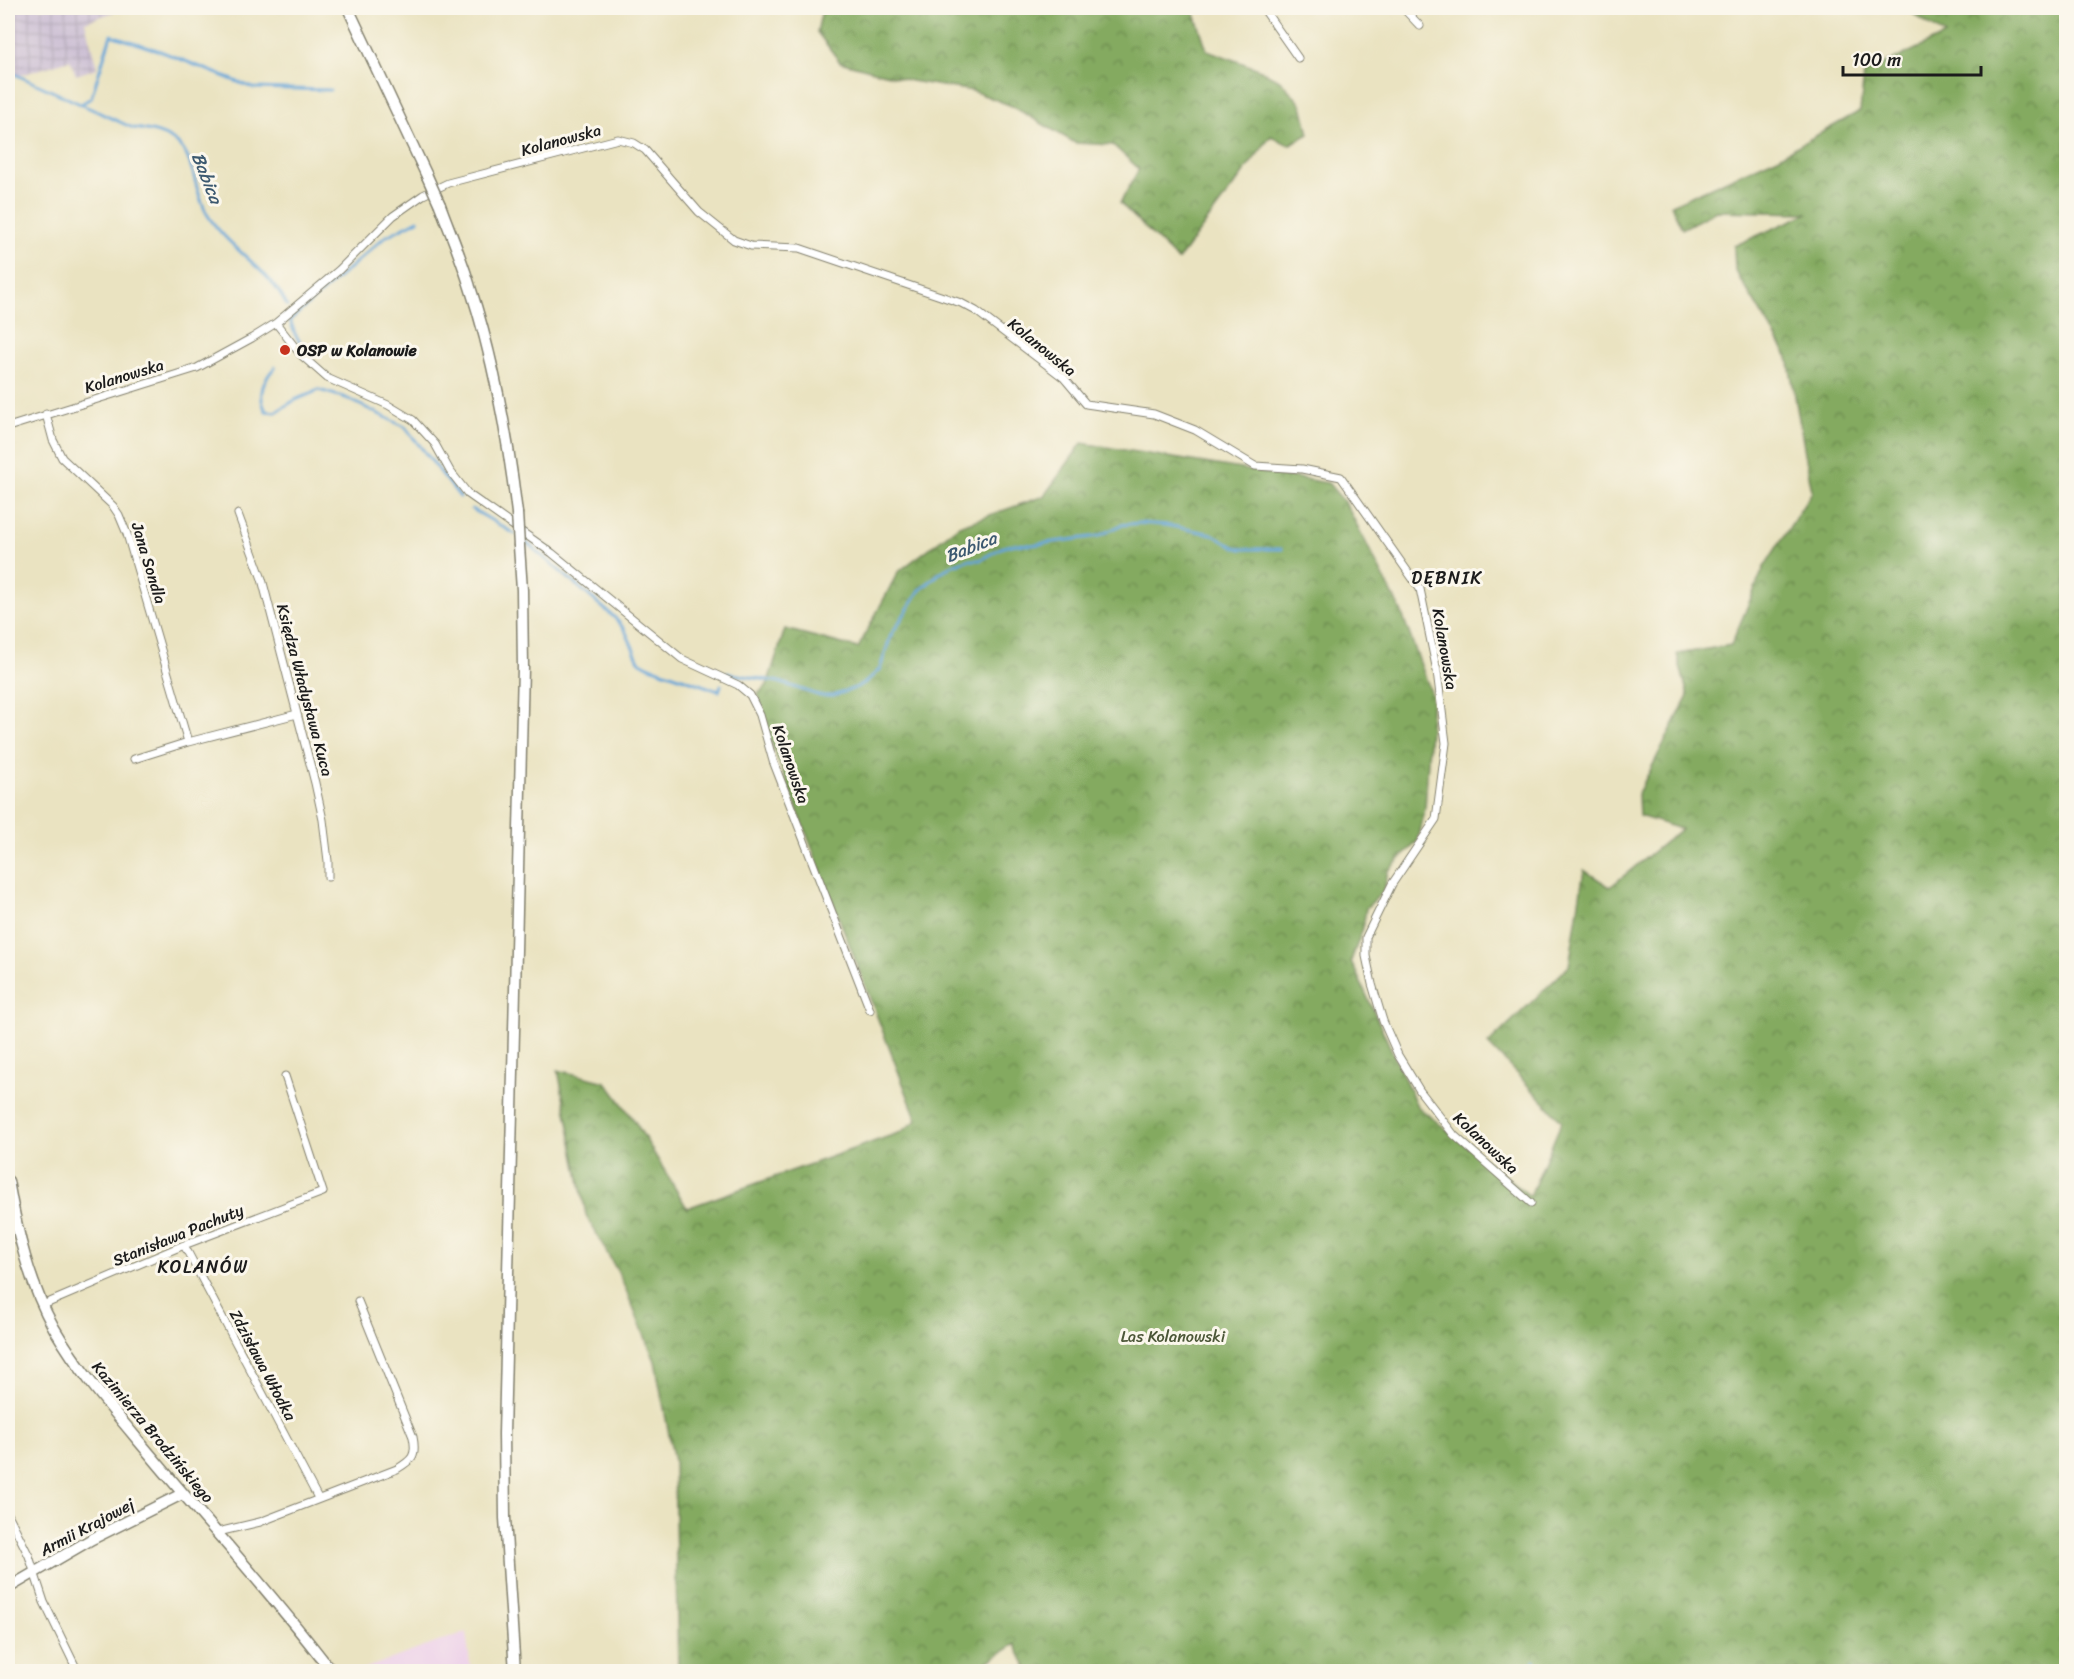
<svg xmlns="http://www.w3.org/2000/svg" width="2074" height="1679" font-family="Sriracha,sans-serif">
<defs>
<pattern id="industrial-grid" width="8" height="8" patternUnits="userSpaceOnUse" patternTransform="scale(1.5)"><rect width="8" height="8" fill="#ccbfd4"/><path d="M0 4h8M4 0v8" fill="none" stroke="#afa4b5"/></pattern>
<pattern id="forest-crowns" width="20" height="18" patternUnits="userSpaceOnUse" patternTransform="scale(1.5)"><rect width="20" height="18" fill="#84aa60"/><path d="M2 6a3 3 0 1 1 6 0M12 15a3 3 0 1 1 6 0" fill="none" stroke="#6b8a4e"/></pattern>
</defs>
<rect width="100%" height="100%" fill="#fbf7ec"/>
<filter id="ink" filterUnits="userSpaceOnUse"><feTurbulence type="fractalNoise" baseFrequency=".0167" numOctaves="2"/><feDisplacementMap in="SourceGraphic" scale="12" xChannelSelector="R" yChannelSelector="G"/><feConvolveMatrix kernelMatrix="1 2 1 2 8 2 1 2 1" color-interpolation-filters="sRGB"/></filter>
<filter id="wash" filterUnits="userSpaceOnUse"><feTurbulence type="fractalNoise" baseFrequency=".008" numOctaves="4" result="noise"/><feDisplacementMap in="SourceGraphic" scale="24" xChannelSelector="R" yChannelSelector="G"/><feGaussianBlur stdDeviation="1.35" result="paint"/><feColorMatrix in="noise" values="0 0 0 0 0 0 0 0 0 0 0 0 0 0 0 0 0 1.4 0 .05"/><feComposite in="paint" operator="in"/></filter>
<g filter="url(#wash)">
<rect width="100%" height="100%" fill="#eae3c1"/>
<path fill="#edd1e9" d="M466,1632L471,1671H358Z"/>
<path fill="url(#industrial-grid)" d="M8,8H113L114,12L85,22L97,68L76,75L70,60L8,79Z"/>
<path fill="url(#forest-crowns)" stroke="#50633e" stroke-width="1.5" d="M825,8H1193L1207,50L1256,68L1281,81L1302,105L1309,134L1289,145L1271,136L1178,260L1120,203L1139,169L1113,145L1075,143L1012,106L973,91L911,81L840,62L817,32L822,10Z
M1911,8H2066V1671L1029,1672L1015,1644L974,1671H678L674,1461L655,1361L620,1276L586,1215L558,1070L606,1082L634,1120L687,1208L901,1132L917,1120L768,734L758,694L767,685L785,629L858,648L898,572L959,526L1044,496L1082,443L1328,483L1346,504L1401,611L1432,695L1425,809L1418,841L1388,871L1384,891L1366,908L1363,928L1351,961L1417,1106L1530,1196L1562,1121L1488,1044L1569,966L1584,870L1610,887L1681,829L1639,816L1638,794L1688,696L1677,654L1731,645L1764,567L1812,492L1788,357L1735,270L1734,246L1808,213L1716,211L1682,229L1671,205L1778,157L1860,111L1864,74L1945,35L1909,11Z"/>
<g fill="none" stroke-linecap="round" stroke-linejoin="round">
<path stroke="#64a4d7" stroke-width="3" d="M8,71L133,128C149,130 168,133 180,146C195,161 195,197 209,217C231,251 270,269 287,306
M81,104L91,98L111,35L160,51L253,88L330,90
M301,344L295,334L290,320L385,237L418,220
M275,367C263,380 257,395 266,411L276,412L295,400L319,390L346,398L405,427L460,497
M472,509L515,534
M521,538L614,617L625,630L639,661L648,666L719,691L721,685
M727,673L779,682L821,696H833L855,688L866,682L880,669L891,635L920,590L941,572L953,565L967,560H980L1001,548L1015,544L1031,545L1099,536L1121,525L1139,523L1166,525L1212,534L1232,546L1241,549H1282
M1534,1672V1661"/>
</g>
</g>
<g filter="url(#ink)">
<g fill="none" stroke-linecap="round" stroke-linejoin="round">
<defs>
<path id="minor" d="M1263,8L1298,58
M1403,8L1420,26
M276,323L301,355L327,378L388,405L413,420L435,444L450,471L468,494L552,553L682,659L738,685L750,695L760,715L773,761L870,1010
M46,414L53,440L62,458L113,506L119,515L127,534L188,742
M8,427L197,368L252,338L276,323L339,270L393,216L423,195L448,183L618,139L634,143L645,150L699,212L734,240L751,246L799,248L961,303L976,311L1064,378L1086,404L1154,414L1195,430L1255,466L1302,469L1341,477L1420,589L1437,671L1446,743L1436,819L1392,884L1366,937V956L1372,984L1383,1021L1398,1055L1420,1091L1454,1135L1531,1203
M238,514L262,579L315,783L323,820L328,861V877
M134,759L188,742L297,714
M184,1245L318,1498
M43,1305L184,1245L323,1192L285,1076
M8,1514L29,1556L44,1602L78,1672
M218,1532L260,1522L397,1469C412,1460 417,1456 413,1437L358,1301"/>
<path id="secondary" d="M8,1181C17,1232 29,1283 54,1328C82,1376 118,1416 153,1458C213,1530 276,1598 332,1672
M8,1588L92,1539L182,1494"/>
<path id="primary" d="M348,8L427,176
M440,205C450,232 462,260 470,287C494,360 508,437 517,513
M515,1672L505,1518L504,1434L523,668L522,590L519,546"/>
</defs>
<use href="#minor" stroke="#83806e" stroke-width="9"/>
<use href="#secondary" stroke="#83806e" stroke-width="13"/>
<use href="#primary" stroke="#83806e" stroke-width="13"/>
<use href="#minor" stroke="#fff" stroke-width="7"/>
<use href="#secondary" stroke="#fff" stroke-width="10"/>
<use href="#primary" stroke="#fff" stroke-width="10"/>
<defs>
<path id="primary-bridge" d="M427,176L440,205
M517,513L519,546"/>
</defs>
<use href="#primary-bridge" stroke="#83806e" stroke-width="13" stroke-linecap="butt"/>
<use href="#primary-bridge" stroke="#fff" stroke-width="10"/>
</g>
</g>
<circle fill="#c8321e" stroke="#fbf7ec" stroke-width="2" cx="285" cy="350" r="6"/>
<g text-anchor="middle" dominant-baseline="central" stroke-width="6" stroke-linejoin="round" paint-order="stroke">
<g font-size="16" fill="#1c1c1c" stroke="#fbf7ec">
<text transform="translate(561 140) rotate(-15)">Kolanowska</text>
<text transform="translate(1042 347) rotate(39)">Kolanowska</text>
<text transform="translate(124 376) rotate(-17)">Kolanowska</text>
<text transform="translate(149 563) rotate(73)">Jana Sondla</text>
<text transform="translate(1445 649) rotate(80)">Kolanowska</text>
<text transform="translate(305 690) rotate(75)">Księdza Władysława Kuca</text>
<text transform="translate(791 764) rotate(71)">Kolanowska</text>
<text transform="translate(1486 1143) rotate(43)">Kolanowska</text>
<text transform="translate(178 1235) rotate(-22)">Stanisława Pachuty</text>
<text transform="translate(263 1365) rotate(62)">Zdzisława Włodka</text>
<text transform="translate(153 1432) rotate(50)">Kazimierza Brodzińskiego</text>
<text transform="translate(87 1527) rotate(-28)">Armii Krajowej</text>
</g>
<g font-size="16" font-weight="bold" fill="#1c1c1c" stroke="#fbf7ec" text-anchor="start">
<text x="297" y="350">OSP w Kolanowie</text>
</g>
<g font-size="16" fill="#4c5738" stroke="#fbf7ec">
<text x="1173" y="1336">Las Kolanowski</text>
</g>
<g font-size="18" font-style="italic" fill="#3c5970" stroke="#fbf7ec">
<text transform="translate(207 178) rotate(68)">Babica</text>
<text transform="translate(971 547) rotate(-22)">Babica</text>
</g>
<g font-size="18" letter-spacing="1.5" fill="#1c1c1c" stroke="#fbf7ec">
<text x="1447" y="578">DĘBNIK</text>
<text x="203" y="1267">KOLANÓW</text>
</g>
</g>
<rect width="2074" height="1679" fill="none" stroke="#fbf7ec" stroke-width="30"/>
<path d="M1843 66v9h138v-9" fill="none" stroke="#1c1c1c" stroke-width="3"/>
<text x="1852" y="66" font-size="18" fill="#1c1c1c" stroke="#fbf7ec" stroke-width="4.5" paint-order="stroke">100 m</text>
</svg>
